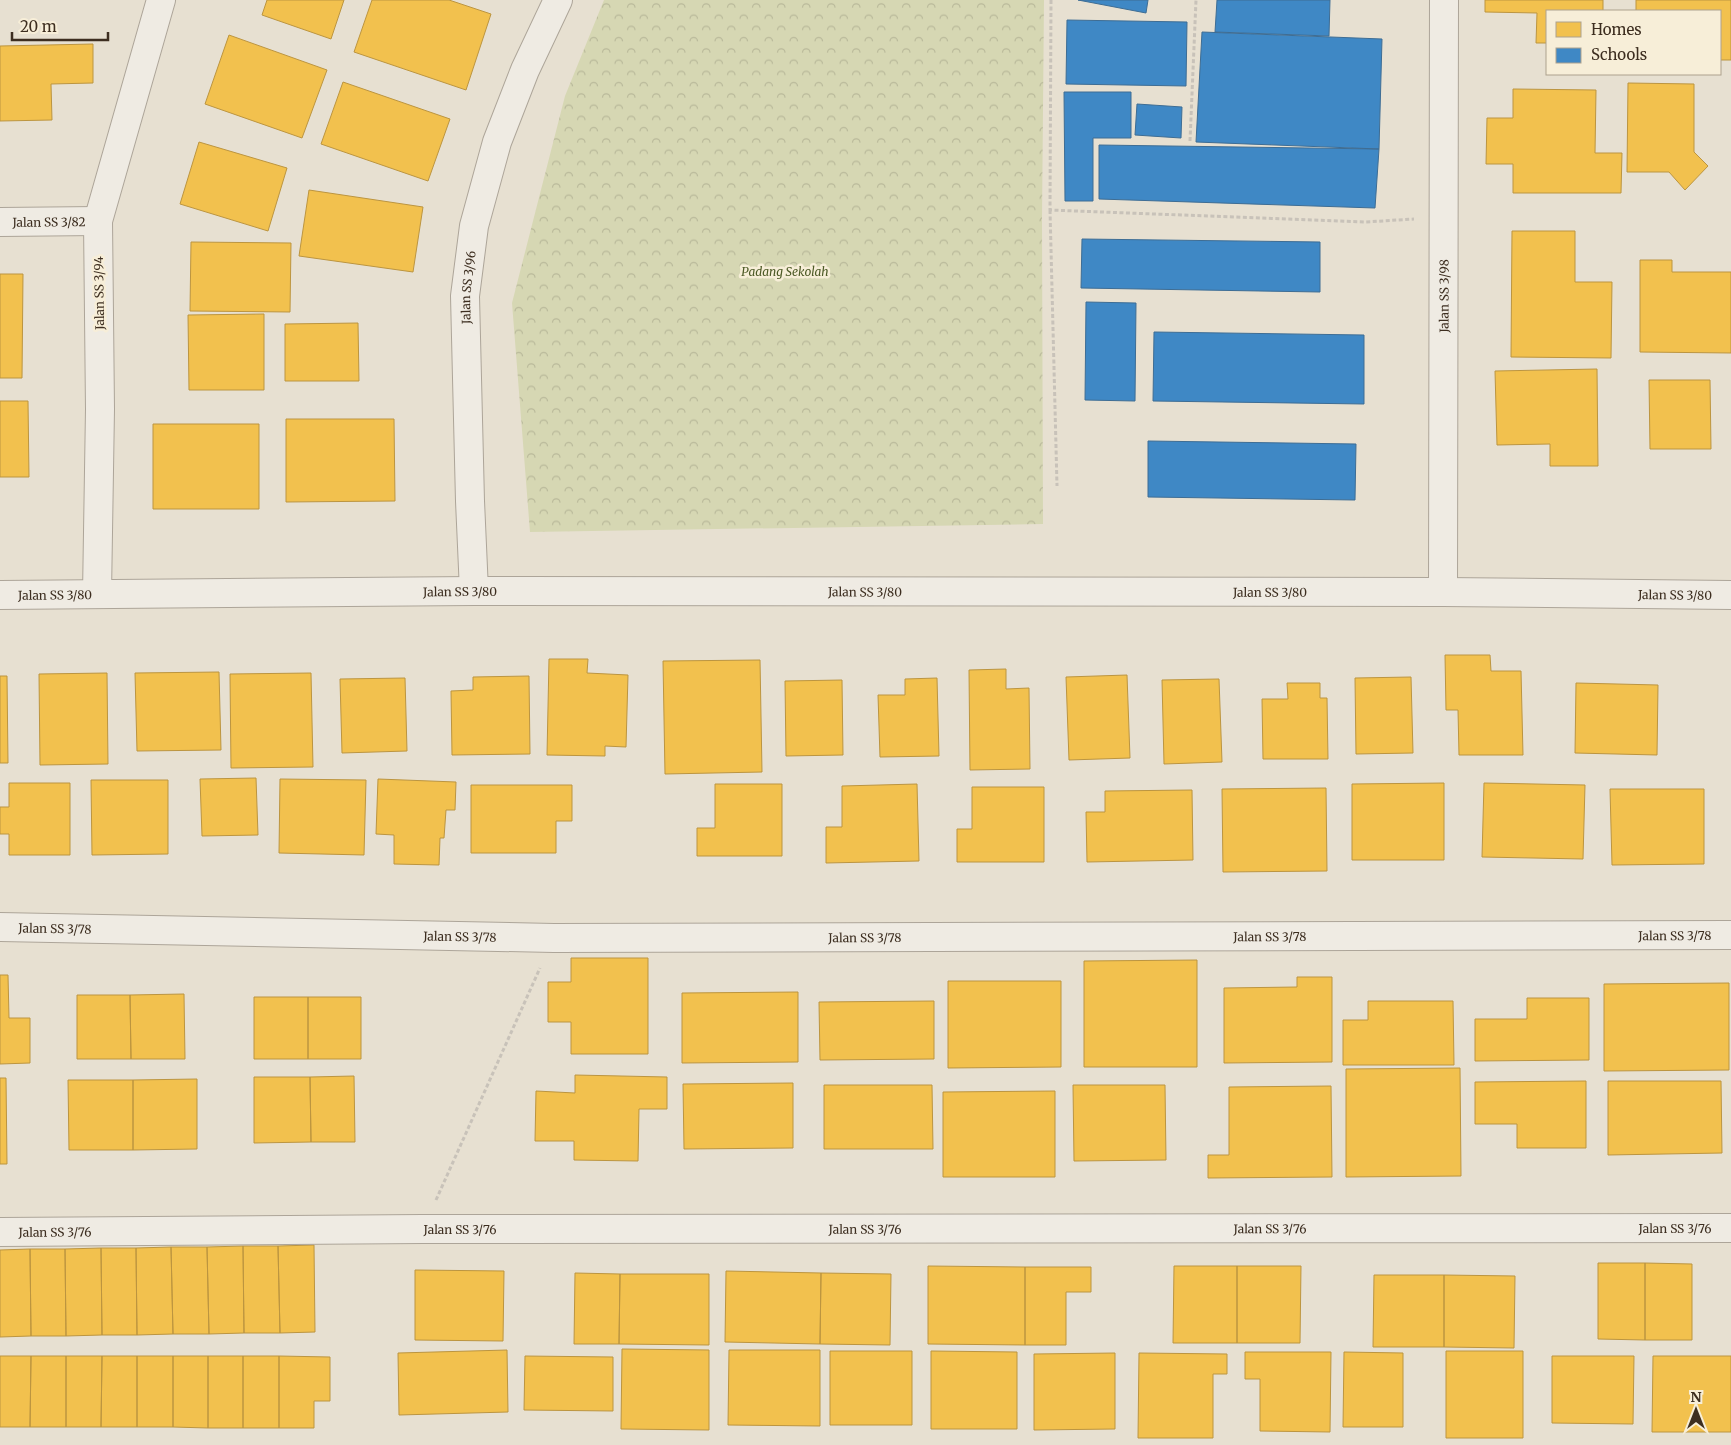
<svg xmlns="http://www.w3.org/2000/svg" width="1731" height="1445" font-family="Merriweather,serif">
<defs>
<pattern id="park-crowns" width="20" height="18" patternUnits="userSpaceOnUse" patternTransform="scale(1.25)"><rect width="20" height="18" fill="#d6d7b3"/><path d="M2 6a3 3 0 1 1 6 0M12 15a3 3 0 1 1 6 0" fill="none" stroke="#b9b99a"/></pattern>
</defs>
<rect width="100%" height="100%" fill="#e7e0d1"/>
<path fill="url(#park-crowns)" d="M604,0H1044L1042,219L1043,524L530,532L512,303L565,96Z"/>
<path fill="#f2c14e" stroke="#bc9540" d="M267,0H344L331,39L262,15Z
M372,0H449L491,14L466,90L354,52Z
M1485,0H1603V11H1547V43H1536L1537,13L1485,12Z
M1636,0H1731V60H1720V11H1636Z
M229,35L327,70L302,138L205,104Z
M93,44V83L51,84L52,120L0,121V46Z
M343,82L450,119L428,181L321,144Z
M1628,83L1694,84V152L1708,166L1685,190L1669,172H1627Z
M1513,89L1596,90L1595,153H1622L1621,193H1513V164H1486L1487,118H1513Z
M199,142L287,168L268,231L180,204Z
M309,190L423,207L413,272L299,256Z
M1512,231H1575V282H1612L1611,358L1511,357Z
M191,242L291,243L290,312L190,311Z
M1640,260H1672V272H1731V353L1640,352Z
M0,274H23L22,378H0Z
M264,314V390H189L188,315Z
M358,323L359,381H285V324Z
M1597,369L1598,466H1550V444L1497,445L1495,371Z
M1649,380H1710L1711,449H1650Z
M0,401H28L29,477H0Z
M286,419H394L395,501L286,502Z
M153,424H259V509H153Z
M1445,655H1490L1491,671H1521L1523,755H1459L1458,710H1446Z
M549,659H588L587,673L628,675L626,747L605,746V756L547,755Z
M760,660L762,772L665,774L663,661Z
M1006,669V689L1029,688L1030,769L970,770L969,670Z
M219,672L221,750L137,751L135,673Z
M107,673L108,764L40,765L39,674Z
M311,673L313,767L231,768L230,674Z
M1127,675L1130,758L1069,760L1066,677Z
M0,676H7L8,763H0Z
M529,676L530,754L452,755L451,691L473,690V677Z
M1411,677L1413,753L1356,754L1355,678Z
M405,678L407,751L342,753L340,679Z
M937,678L939,756L880,757L878,695H905V679Z
M1219,679L1222,762L1164,764L1162,680Z
M842,680L843,755L786,756L785,681Z
M1287,683H1320V698H1327L1328,759H1263L1262,699H1288Z
M1576,683L1658,685L1657,755L1575,753Z
M256,778L258,835L202,836L200,779Z
M280,779L366,780L364,855L279,853Z
M378,779L456,782L455,810H446L444,838H440L439,865L394,864V835L376,834Z
M91,780H168V854L92,855Z
M9,783H70V855H9V834H0V807H9Z
M1444,783V860H1352V784Z
M1484,783L1585,785L1583,859L1482,857Z
M715,784H782V856H697V828H715Z
M917,784L919,861L826,863V827H842V786Z
M471,785H572V821H556V853H471Z
M972,787H1044V862H957V829H972Z
M1326,788L1327,871L1223,872L1222,789Z
M1610,789H1704V864L1612,865Z
M1192,790L1193,860L1087,862L1086,812H1105V791Z
M571,958H648V1054H571V1022H548V982H571Z
M1197,960V1067H1084V961Z
M0,975H8L9,1018H30V1063L0,1064Z
M1297,977H1332V1062L1224,1063V988L1297,987Z
M948,981H1061V1067L948,1068Z
M1729,983V1070L1604,1071V984Z
M798,992V1062L682,1063V993Z
M184,994L185,1059H131L130,995Z
M77,995H130L131,1059H77Z
M254,997H308V1059H254Z
M308,997H361V1059H308Z
M1527,998H1589V1060L1475,1061V1019H1527Z
M934,1001V1059L820,1060L819,1002Z
M1368,1001H1453L1454,1065H1343V1020H1368Z
M1460,1068L1461,1176L1346,1177V1069Z
M575,1075L667,1077V1109H639L638,1161L574,1160V1141H535L536,1091L575,1093Z
M354,1076L355,1142H311L310,1077Z
M254,1077H310L311,1142L254,1143Z
M0,1078H6L7,1164H0Z
M197,1079V1149L133,1150V1080Z
M68,1080H133V1150H69Z
M1586,1081V1148H1517V1124H1475V1082Z
M1608,1081H1721L1722,1153L1608,1155Z
M793,1083V1148L684,1149L683,1084Z
M824,1085H932L933,1149H824Z
M1073,1085H1165L1166,1160L1074,1161Z
M1331,1086L1332,1177L1208,1178V1155H1229V1087Z
M1055,1091V1177H943V1092Z
M314,1245L315,1332L280,1333L278,1246Z
M243,1246H278L280,1333H244Z
M243,1246L244,1333L209,1334L207,1247Z
M171,1247H207L209,1334H173Z
M171,1247L173,1334L137,1335L136,1248Z
M101,1248H136L137,1335H102Z
M101,1248L102,1335L66,1336L65,1249Z
M30,1249H65L66,1336H31Z
M30,1249L31,1336L0,1337V1250Z
M1598,1263H1645V1340L1598,1339Z
M1645,1263L1692,1264V1340H1645Z
M928,1266L1025,1267V1345L928,1344Z
M1174,1266H1237V1343H1173Z
M1237,1266H1301L1300,1343H1237Z
M1025,1267H1091V1292H1066V1345H1025Z
M415,1270L504,1271L503,1341L415,1340Z
M726,1271L821,1273L820,1344L725,1342Z
M575,1273L620,1274L619,1344H574Z
M821,1273L891,1274L890,1345L820,1344Z
M620,1274H709V1345L619,1344Z
M1374,1275H1444V1347H1373Z
M1444,1275L1515,1276L1514,1348L1444,1347Z
M622,1349L709,1350V1430L621,1429Z
M507,1350L508,1412L399,1415L398,1353Z
M729,1350H820V1426L728,1425Z
M830,1351H912V1425H830Z
M931,1351L1017,1352V1429H931Z
M1446,1351H1523V1438H1446Z
M1245,1352H1331L1330,1432L1260,1431V1379H1245Z
M1344,1352L1403,1353V1427H1343Z
M1115,1353V1429L1034,1430V1354Z
M1139,1353L1227,1354V1374H1213V1438H1138Z
M0,1356H31L30,1427H0Z
M31,1356H66V1427H30Z
M66,1356H102L101,1427H66Z
M102,1356H137V1427H101Z
M137,1356H173V1427H137Z
M173,1356H208V1428L173,1427Z
M208,1356H243V1428H208Z
M243,1356H279V1428H243Z
M279,1356L330,1357V1401H314V1428H279Z
M525,1356L613,1357V1411L524,1410Z
M1552,1356H1634L1633,1424L1552,1423Z
M1653,1356H1731V1432H1652Z"/>
<path fill="#3f88c5" stroke="#3e6d94" d="M1078,0H1148L1146,13Z
M1217,0H1330L1329,36L1215,32Z
M1067,20L1187,22L1186,86L1066,84Z
M1202,32L1382,39L1379,149L1196,142Z
M1064,92H1131V138H1093V201H1065Z
M1137,104L1182,107L1181,138L1135,135Z
M1099,145L1379,149L1375,208L1099,199Z
M1082,239L1320,242V292L1081,288Z
M1086,302L1136,303L1135,401L1085,400Z
M1154,332L1364,335V404L1153,401Z
M1148,441L1356,444L1355,500L1148,497Z"/>
<g fill="none" stroke-linecap="round" stroke-linejoin="round">
<defs>
<g id="minor">
<path id="s1" d="M0,222L98,221"/>
<path id="s2" d="M474,591L470,501L465,296L474,226L497,142L525,70L558,0"/>
<path id="s3" d="M1443,592L1444,0"/>
<path d="M97,594L100,409L98,221L161,0"/>
<path id="s4" d="M0,927L554,938L1731,935"/>
<path id="s5" d="M0,1232L422,1229L1731,1228"/>
</g>
<g id="tertiary">
<path id="s6" d="M0,595L474,591L1443,592L1731,595"/>
</g>
</defs>
<use href="#minor" stroke="#ada599" stroke-width="30"/>
<use href="#tertiary" stroke="#ada599" stroke-width="30"/>
<path stroke="#c8c2b9" stroke-width="3" stroke-dasharray="4 2.5" stroke-linecap="butt" d="M1051,0L1050,210L1365,222L1414,219
M1190,141L1196,0
M1050,210L1057,486
M436,1200L540,968"/>
<use href="#minor" stroke="#efebe3" stroke-width="28"/>
<use href="#tertiary" stroke="#efebe3" stroke-width="28"/>
</g>
<g text-anchor="middle" dominant-baseline="central" stroke-width="5" stroke-linejoin="round" paint-order="stroke">
<g font-size="12" fill="#3d2e20" stroke="#f7eed8">
<text stroke="none"><textPath href="#s1" startOffset="49">Jalan SS 3/82</textPath></text>
<text stroke="none"><textPath href="#s2" startOffset="304">Jalan SS 3/96</textPath></text>
<text transform="translate(99 293) rotate(-91)">Jalan SS 3/94</text>
<text stroke="none"><textPath href="#s3" startOffset="296">Jalan SS 3/98</textPath></text>
<text stroke="none"><textPath href="#s6" startOffset="865">Jalan SS 3/80</textPath></text>
<text stroke="none"><textPath href="#s6" startOffset="460">Jalan SS 3/80</textPath></text>
<text stroke="none"><textPath href="#s6" startOffset="1270">Jalan SS 3/80</textPath></text>
<text stroke="none"><textPath href="#s6" startOffset="1675">Jalan SS 3/80</textPath></text>
<text stroke="none"><textPath href="#s6" startOffset="55">Jalan SS 3/80</textPath></text>
<text stroke="none"><textPath href="#s4" startOffset="55">Jalan SS 3/78</textPath></text>
<text stroke="none"><textPath href="#s4" startOffset="1675">Jalan SS 3/78</textPath></text>
<text stroke="none"><textPath href="#s4" startOffset="460">Jalan SS 3/78</textPath></text>
<text stroke="none"><textPath href="#s4" startOffset="1270">Jalan SS 3/78</textPath></text>
<text stroke="none"><textPath href="#s4" startOffset="865">Jalan SS 3/78</textPath></text>
<text stroke="none"><textPath href="#s5" startOffset="1675">Jalan SS 3/76</textPath></text>
<text stroke="none"><textPath href="#s5" startOffset="460">Jalan SS 3/76</textPath></text>
<text stroke="none"><textPath href="#s5" startOffset="865">Jalan SS 3/76</textPath></text>
<text stroke="none"><textPath href="#s5" startOffset="1270">Jalan SS 3/76</textPath></text>
<text stroke="none"><textPath href="#s5" startOffset="55">Jalan SS 3/76</textPath></text>
</g>
<g font-size="12" font-style="italic" fill="#4d5a26" stroke="#f7eed8">
<text x="785" y="271">Padang Sekolah</text>
</g>
</g>
<rect x="1546" y="10" width="175" height="65" fill="#f7eed8" stroke="#ada18e"/>
<rect x="1556" y="22" width="25" height="15" fill="#f2c14e" stroke="#ada18e"/>
<text x="1591" y="35" font-size="15" fill="#3d2e20">Homes</text>
<rect x="1556" y="48" width="25" height="15" fill="#3f88c5" stroke="#ada18e"/>
<text x="1591" y="60" font-size="15" fill="#3d2e20">Schools</text>
<g transform="translate(1696 1410)" stroke="#f7eed8" stroke-width="4" paint-order="stroke">
<path d="M0-4L9 19L0 12L-9 19Z" fill="#3d2e20"/>
<text y="-8" font-size="14" font-weight="bold" text-anchor="middle" fill="#3d2e20">N</text>
</g>
<path d="M12 32v8h96v-8" fill="none" stroke="#3d2e20" stroke-width="2.5"/>
<text x="20" y="32" font-size="15" fill="#3d2e20" stroke="#f7eed8" stroke-width="4" paint-order="stroke">20 m</text>
</svg>
